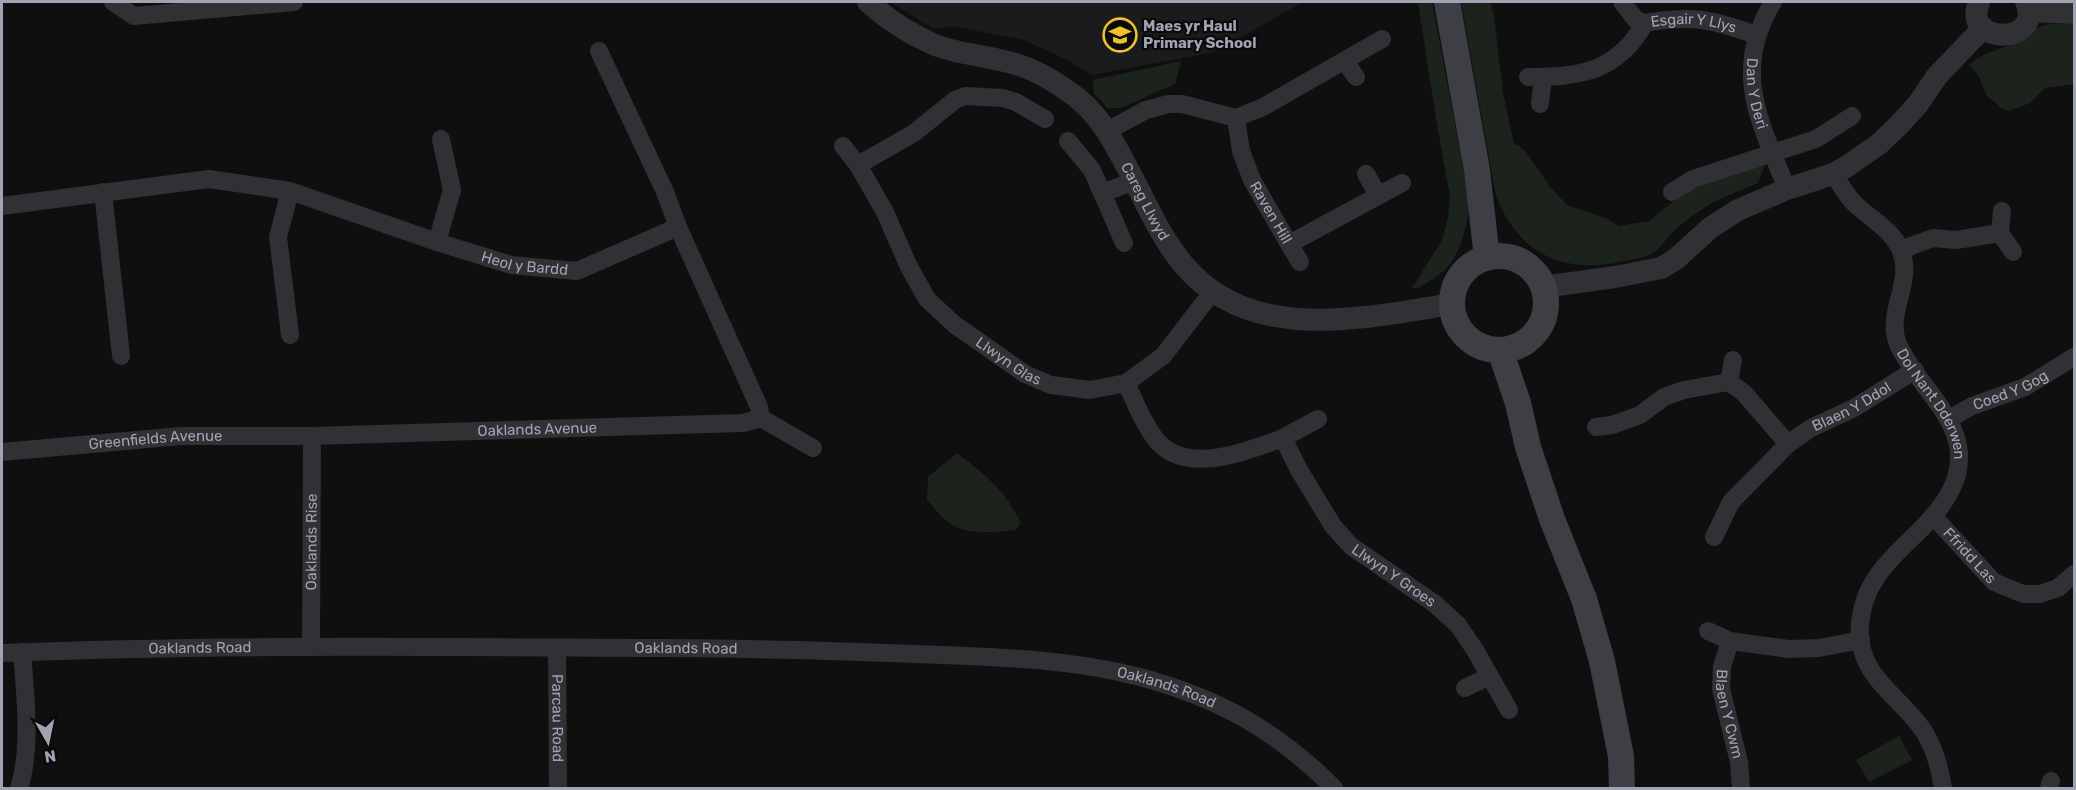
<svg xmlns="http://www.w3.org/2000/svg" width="2076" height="790" font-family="Rubik,sans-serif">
<rect width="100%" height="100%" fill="#0f0f10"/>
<path fill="#1b1b1d" d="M890,2H1303L1215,52L1092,75L1065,59L1024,40L951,26L934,29Z"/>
<path fill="#1c231d" d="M1418,2H1432L1470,204C1466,227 1462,252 1445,270C1437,277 1426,283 1417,289L1412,288L1442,240L1448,218L1450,196L1436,119Z
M1461,2H1490L1494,16L1503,93L1514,144L1518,145L1526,152L1550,187L1567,205L1605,218L1619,226L1649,221L1687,191L1760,164L1764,167L1758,183C1743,190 1713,200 1701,210C1690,217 1678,226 1669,236C1664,242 1661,248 1654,252C1643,259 1630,260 1619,262C1560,274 1518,252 1496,196Z
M2050,24H2074V84L2045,88L2030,103L2009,111L2003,109L1987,96L1978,75L1969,65C1983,51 2005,49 2021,40C2028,36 2034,29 2041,26C2044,25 2047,25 2050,24Z
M1181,61L1175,84L1121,108H1108L1094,94L1093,80Z
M957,453C987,476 1004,489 1021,523L1016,530C1001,532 973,534 959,528C946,523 936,510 927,500L928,477Z
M1899,736L1912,760L1869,782L1856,760Z"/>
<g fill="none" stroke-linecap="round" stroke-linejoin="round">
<g stroke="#303035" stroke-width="18">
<path d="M113,2L134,16L294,2"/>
<path d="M1622,2L1636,20L1645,23"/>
<path id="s1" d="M1773,2C1731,71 1760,122 1787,189"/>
<path d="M1345,61L1356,77"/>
<path id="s2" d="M1528,77C1581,77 1617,72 1645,23C1693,15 1711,19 1756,35"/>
<path d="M1540,104L1543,77"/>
<path id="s3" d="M1236,118L1241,151L1252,180L1289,244L1402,183"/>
<path d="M1107,131L1146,110L1168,104H1182L1236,118L1263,107L1382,39"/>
<path d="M1068,141L1092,170L1124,243"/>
<path id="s4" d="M843,146L858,165L885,212L908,265L927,299L955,325L991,350L1025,374L1051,385L1090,390L1126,383L1163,356L1213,291"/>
<path d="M858,165L914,133L955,100L965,96L1003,98L1016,102L1045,119"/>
<path d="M1366,174L1378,195"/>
<path id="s5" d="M1833,174C1840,183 1846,195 1854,203C1869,218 1893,230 1901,251C1914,282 1885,313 1898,344C1919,392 1980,428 1952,488C1926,541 1865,559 1860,624C1856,678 1900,694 1925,733C1935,750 1940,769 1943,788"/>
<path d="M103,192L121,356"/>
<path d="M1672,192L1693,179L1816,139L1852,116"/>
<path d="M1103,193L1134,181"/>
<path id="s6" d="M2,206L209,179L290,191L437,242L511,265L577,271L678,227"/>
<path d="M2000,233L2002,211"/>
<path d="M437,242L452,190L441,139"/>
<path d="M1289,244L1300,262"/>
<path d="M1902,252L1911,246L1933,238L1956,240L2000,233L2013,252"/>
<path d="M290,335L278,237L290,191"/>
<path d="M1729,382L1733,360"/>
<path id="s7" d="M1126,383C1135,401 1142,421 1154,437C1183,478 1246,451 1283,438L1299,470L1333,526L1351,546L1435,604L1458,625L1475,650L1509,710"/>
<path d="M761,418L813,448"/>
<path id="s8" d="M1949,419L1972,406L2025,387L2074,357"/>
<path d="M1596,427L1612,425L1640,415L1664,397L1684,390L1729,382L1744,393L1788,444"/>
<path d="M1283,438L1318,419"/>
<path id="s9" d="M2,452L181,436H312L743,423L761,418L759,407L678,227L665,192L599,51"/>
<path id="s10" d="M1933,516L1994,582L2023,594H2040L2058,588L2074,574"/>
<path id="s11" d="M1714,537L1731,502L1788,444L1811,428L1854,408L1915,370"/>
<path d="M1708,631L1730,641L1789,649L1819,648L1861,640"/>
<path id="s12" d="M1730,641L1722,667L1721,689L1739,762L1741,788"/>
<path id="s13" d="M311,647L312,436"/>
<path id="s14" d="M557,648L558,788"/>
<path id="s15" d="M2,653C221,644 441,647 661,648C746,648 831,651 915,654C992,657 1066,658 1140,677C1219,698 1277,731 1334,788"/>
<path d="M1465,688L1490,676"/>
<path d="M19,788C32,749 25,693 22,652"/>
<path d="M2049,788L2051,781"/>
</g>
<g stroke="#303035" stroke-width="22">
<path id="s16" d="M868,2C886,18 910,34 933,44C956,54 983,55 1008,62C1031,67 1053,80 1072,94C1104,116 1121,157 1139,190C1152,216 1164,241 1183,264C1250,345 1362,318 1452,304"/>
<path d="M1979,2C1961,46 2045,45 2026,2"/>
<path d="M2029,11L2074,13"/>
<path d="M1543,287L1615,277L1661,268L1676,259L1710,228L1738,210L1787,189L1833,174L1846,167L1879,144L1898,126L1918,104L1937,76L1983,28"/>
</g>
<path stroke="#3e3f45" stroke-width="26" d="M1447,2L1477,170L1487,258
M1452 303a47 47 0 1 1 94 0a47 47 0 1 1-94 0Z
M1500,350L1518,403L1528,447L1552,519L1584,599L1602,661L1621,756L1622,788"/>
</g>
<defs>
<symbol id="school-ring" viewBox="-11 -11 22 22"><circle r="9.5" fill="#0a0a0b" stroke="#ecc32b" stroke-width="1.5"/><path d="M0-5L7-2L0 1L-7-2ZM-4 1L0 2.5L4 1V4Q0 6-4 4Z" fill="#ecc32b"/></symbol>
</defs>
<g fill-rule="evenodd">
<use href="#school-ring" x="1101" y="16" width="38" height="38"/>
</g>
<g text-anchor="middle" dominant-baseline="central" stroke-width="4.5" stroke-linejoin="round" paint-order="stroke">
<g font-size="15" font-weight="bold" fill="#a0a3b1" stroke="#0a0a0b" text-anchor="start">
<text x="1143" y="26">Maes yr Haul<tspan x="1143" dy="17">Primary School</tspan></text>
</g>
<g font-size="15" fill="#a0a3b1" stroke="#0a0a0b">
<text stroke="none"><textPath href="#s2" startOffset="186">Esgair Y Llys</textPath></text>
<text stroke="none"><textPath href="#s1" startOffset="96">Dan Y Deri</textPath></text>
<text stroke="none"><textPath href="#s16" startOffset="358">Careg Llwyd</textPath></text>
<text stroke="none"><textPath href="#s3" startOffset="102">Raven Hill</textPath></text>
<text stroke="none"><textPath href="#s6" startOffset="537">Heol y Bardd</textPath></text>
<text stroke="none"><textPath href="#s4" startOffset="278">Llwyn Glas</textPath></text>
<text stroke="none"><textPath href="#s8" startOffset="68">Coed Y Gog</textPath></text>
<text stroke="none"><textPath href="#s5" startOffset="268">Dol Nant Dderwen</textPath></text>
<text stroke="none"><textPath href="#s11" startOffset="194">Blaen Y Ddol</textPath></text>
<text stroke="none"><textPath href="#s9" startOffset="536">Oaklands Avenue</textPath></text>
<text stroke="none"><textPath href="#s9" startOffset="154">Greenfields Avenue</textPath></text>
<text stroke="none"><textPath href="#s13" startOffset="105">Oaklands Rise</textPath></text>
<text stroke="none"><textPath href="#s10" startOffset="54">Ffridd Las</textPath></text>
<text stroke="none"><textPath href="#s7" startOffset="380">Llwyn Y Groes</textPath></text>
<text stroke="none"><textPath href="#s15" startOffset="684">Oaklands Road</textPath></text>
<text stroke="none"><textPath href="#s15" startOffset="198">Oaklands Road</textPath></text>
<text stroke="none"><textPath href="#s15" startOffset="1168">Oaklands Road</textPath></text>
<text stroke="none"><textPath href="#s12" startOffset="75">Blaen Y Cwm</textPath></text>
<text stroke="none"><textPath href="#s14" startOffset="70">Parcau Road</textPath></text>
</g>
</g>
<rect width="2076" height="790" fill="none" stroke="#a0a3b1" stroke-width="6"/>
<g transform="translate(48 742) rotate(171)" stroke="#0a0a0b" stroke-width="4.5" paint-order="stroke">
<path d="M0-4.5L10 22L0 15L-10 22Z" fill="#a0a3b1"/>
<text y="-9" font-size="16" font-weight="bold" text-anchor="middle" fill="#a0a3b1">N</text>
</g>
</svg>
